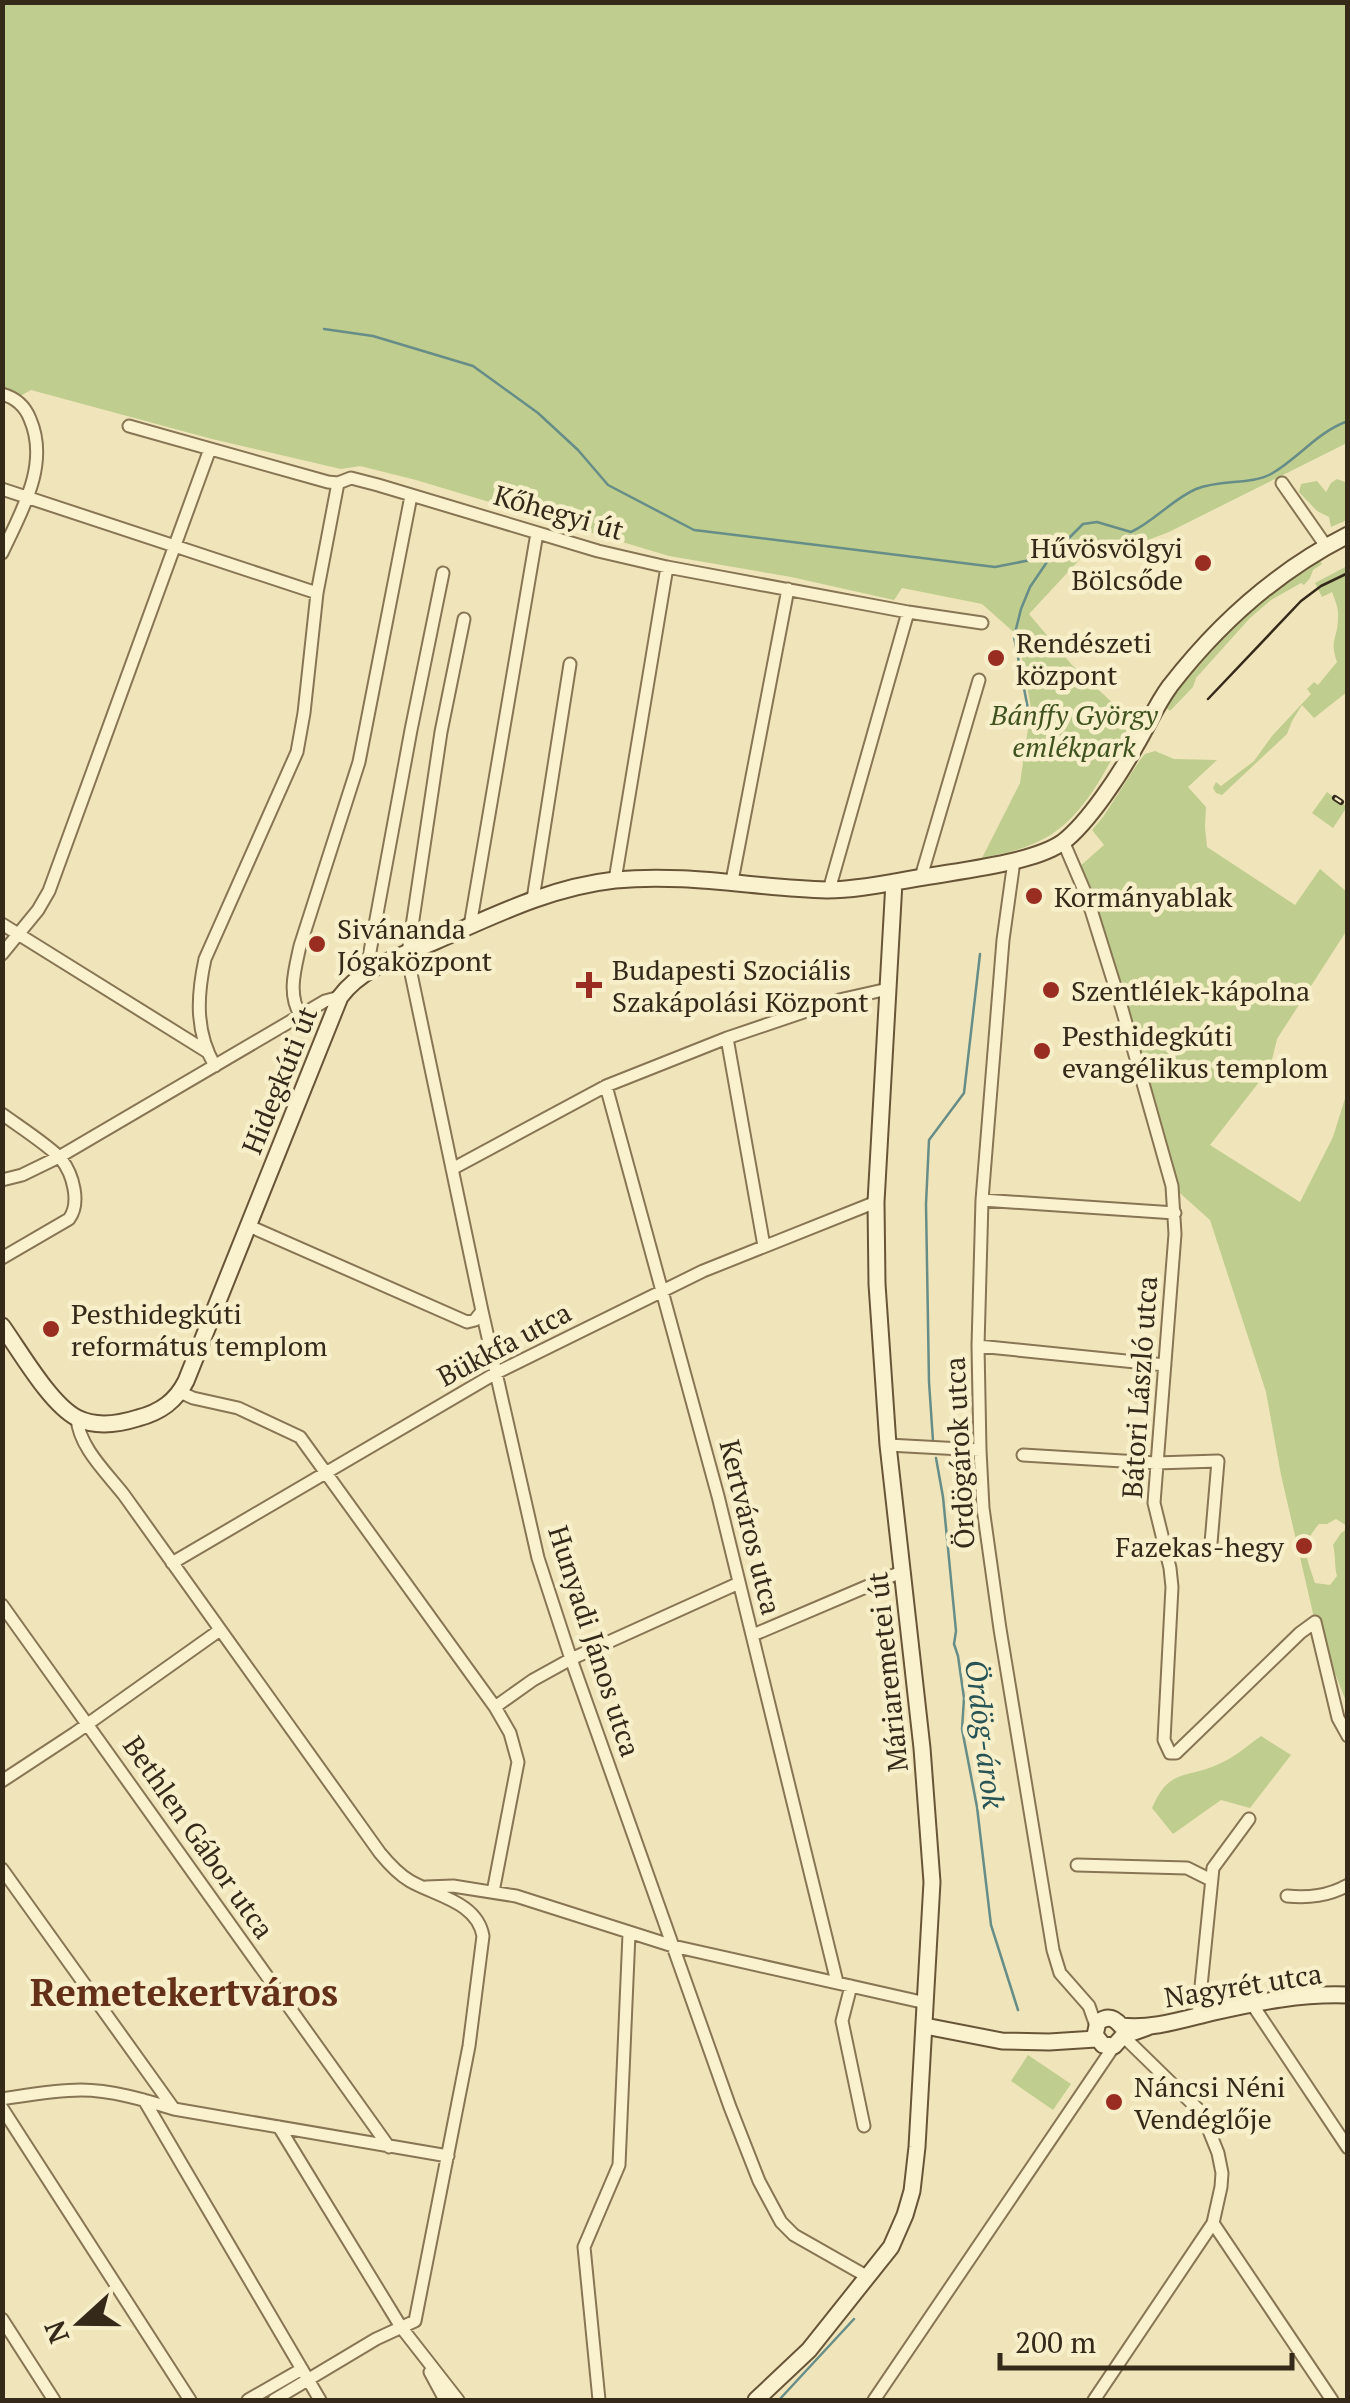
<svg xmlns="http://www.w3.org/2000/svg" width="1350" height="2403" font-family="'PT Serif',serif">
<rect width="100%" height="100%" fill="#f0e5ba"/>
<path fill="#bfcd8e" d="M2,3H1347V443L1169,532L1119,551L1082,557L1029,614L1072,665L1132,721C1107,766 1085,822 1035,843C1018,851 1000,854 982,858L1020,783L1031,708L1018,636L982,604L902,588L894,600L791,577L669,556L416,480L360,466L341,469L212,439L31,390L13,400L3,398Z
M1337,479L1345,482L1347,485V520L1331,527L1329,517L1317,511L1299,492L1301,484L1317,481L1326,492L1331,483Z
M1318,558L1322,564L1313,570L1310,578L1304,585L1301,583L1271,600L1250,618L1196,678L1193,687L1170,711L1165,707L1180,687L1248,610Z
M1347,566V692L1314,718L1302,705L1292,721L1287,734L1222,795L1216,793L1213,788L1216,782L1221,786L1254,761L1272,736L1311,694L1307,689L1314,682L1318,685L1337,662C1329,640 1338,638 1338,618C1339,609 1335,600 1332,592L1322,597L1315,583Z
M1155,751L1174,759L1217,760L1188,787L1206,807L1205,827L1207,847L1295,905L1320,869L1347,892V930L1277,1039L1270,1068L1210,1145L1300,1202L1333,1137L1347,1092V1526L1336,1519L1327,1524H1319C1299,1547 1307,1558 1315,1583L1330,1585L1337,1576C1334,1565 1336,1556 1333,1545L1341,1533L1347,1529V1704L1315,1622L1281,1475L1266,1392L1210,1220L1172,1186L1079,867L1104,845L1092,830L1103,817L1140,760L1145,754Z
M1327,792L1347,807L1333,828L1312,813Z
M1261,1736L1291,1755L1250,1808L1221,1800L1173,1834L1152,1808C1170,1766 1187,1780 1221,1763C1235,1757 1248,1745 1261,1736Z
M1028,2055L1071,2084L1053,2110L1011,2081Z"/>
<g fill="none" stroke-linecap="round" stroke-linejoin="round">
<path stroke="#678d88" stroke-width="2.5" d="M324,329L373,336L473,366L538,413L578,450L608,485L694,530L995,567L1051,556
M1028,709L1014,637L1021,609L1030,587L1051,556L1083,524L1097,522L1131,532C1155,521 1171,500 1196,489C1220,479 1251,485 1271,474C1299,458 1317,432 1348,421
M933,1441L929,1382L926,1204L929,1140L964,1093L980,954
M936,1458L943,1497L956,1631L954,1644L958,1656L964,1698L962,1729L977,1807L991,1925L1018,2010
M779,2400L854,2319"/>
<defs>
<path id="street" d="M2,394C16,398 25,406 30,419C50,465 21,512 2,553
M129,426L328,482L338,483L351,478L378,485L598,551L667,567L908,612L982,623
M1282,483L1326,546
M2,489L317,593
M464,619L441,732L408,953L409,964L482,1311L538,1558L571,1659L730,2107L759,2181L781,2222L794,2235L868,2277
M1063,841L1087,897L1122,1009L1172,1186L1175,1234L1154,1503L1170,1568L1172,1587L1164,1740L1170,1753H1176L1300,1633L1315,1622L1338,1718L1348,1736
M1014,861L1003,940L982,1200L978,1346L980,1450L983,1508L1000,1629L1053,1950L1060,1973L1089,2006L1096,2026
M921,877L979,680
M615,880L667,567
M732,881L788,589
M829,890L908,612
M533,899L570,664
M2,924L206,1051
M470,926L537,533
M2,954L38,910L49,891L210,449
M374,967L369,957L411,730L443,573
M301,1016C287,995 295,969 300,946L359,762L411,496
M727,1038L764,1246
M215,1066C195,1032 197,996 205,959L297,752L304,713L317,593L338,483
M606,1086L718,1496L837,1982
M2,1114C17,1125 51,1147 61,1159C73,1174 81,1203 69,1219L2,1258
M452,1169L606,1086L727,1038L839,1000L888,989
M2,1180L22,1175L59,1157L325,1001L340,997
M982,1200L1175,1213
M249,1226L467,1322L475,1320L482,1311
M978,1346L1165,1365
M180,1392L193,1398L238,1408L300,1437L495,1707L510,1733L518,1762L493,1892
M77,1418C79,1447 106,1472 124,1495L380,1853C389,1864 398,1874 410,1881C436,1896 477,1902 483,1936L469,2046L415,2321L376,2339L274,2400
M888,1445L980,1450
M1023,1455L1156,1463L1218,1461L1211,1543
M172,1563L496,1373L703,1271L876,1202
M2,1605L389,2147
M753,1635L901,1572
M495,1707L533,1680L571,1659L739,1583
M2,1781L75,1733L220,1630
M1077,1865L1187,1868L1211,1880
M2,1869L174,2109
M426,1887L453,1886L516,1896L673,1946L926,2003
M1287,1896C1309,1898 1328,1896 1348,1885
M851,1986L842,2021L864,2126
M1252,2004L1348,2148
M1198,2016L1213,1868L1249,1819
M2,2099C28,2095 55,2090 81,2090C111,2090 145,2100 174,2109L448,2156
M144,2100L320,2400
M2,2108L190,2400
M279,2127L401,2327L458,2400
M1213,2223L1332,2400
M2,2319L54,2400
M430,2372L445,2400
M248,2400L302,2369
M599,2400L584,2247L619,2165L629,1934
M874,2400L1114,2046
M1094,2400L1213,2223L1221,2187L1222,2173L1218,2153L1202,2113L1123,2036"/>
<path id="secondary" d="M2,1326C20,1351 50,1404 77,1418C95,1427 119,1424 138,1418C161,1412 176,1401 186,1381L340,997C363,966 402,956 436,941C495,915 551,887 615,880C689,873 754,888 827,890C859,890 892,882 924,877C954,872 985,868 1014,861C1030,857 1049,852 1063,842C1088,823 1121,773 1136,745C1148,725 1156,705 1170,686C1218,624 1277,571 1348,535
M925,2026L1002,2041L1049,2042L1096,2039
M1148,2027L1123,2036L1114,2046L1103,2045L1095,2035L1098,2022C1107,2016 1114,2017 1121,2026C1152,2030 1184,2019 1214,2012C1258,2002 1303,1993 1348,1995
M756,2400L809,2350L891,2247L905,2215L912,2191L917,2147L932,1882L922,1748L888,1445L877,1284L876,1202L894,882"/>
</defs>
<use href="#street" stroke="#877554" stroke-width="15"/>
<use href="#secondary" stroke="#685538" stroke-width="19"/>
<use href="#street" stroke="#faf2ce" stroke-width="11"/>
<use href="#secondary" stroke="#faf2ce" stroke-width="15"/>
<path stroke="#352a1a" stroke-width="2.5" d="M1208,699L1301,601L1321,586L1348,573"/>
<defs>
<path id="rail" d="M1335,798L1341,802"/>
</defs>
<use href="#rail" stroke="#352a1a" stroke-width="6"/>
<use href="#rail" stroke="#f7efca" stroke-width="2.5" stroke-dasharray="8" stroke-linecap="butt"/>
</g>
<g fill="#992d21" stroke="#f7efca" stroke-width="4">
<circle cx="1203" cy="563" r="10"/>
<circle cx="996" cy="658" r="10"/>
<circle cx="1034" cy="896" r="10"/>
<circle cx="317" cy="944" r="10"/>
<path d="M584 970h10v10h10v10h-10v10h-10v-10h-10v-10h10z"/>
<circle cx="1051" cy="990" r="10"/>
<circle cx="1042" cy="1051" r="10"/>
<circle cx="51" cy="1329" r="10"/>
<circle cx="1304" cy="1546" r="10"/>
<circle cx="1114" cy="2102" r="10"/>
</g>
<g text-anchor="middle" dominant-baseline="central" stroke-width="9" stroke-linejoin="round" paint-order="stroke">
<g font-size="28" fill="#352a1a" stroke="#f7efca">
<text transform="translate(559 512) rotate(16)">Kőhegyi út</text>
<text transform="translate(279 1080) rotate(-68)">Hidegkúti út</text>
<text transform="translate(504 1344) rotate(-28)">Bükkfa utca</text>
<text transform="translate(1139 1387) rotate(-86)">Bátori László utca</text>
<text transform="translate(959 1453) rotate(-93)">Ördögárok utca</text>
<text transform="translate(751 1527) rotate(76)">Kertváros utca</text>
<text transform="translate(595 1641) rotate(72)">Hunyadi János utca</text>
<text transform="translate(887 1672) rotate(-96)">Máriaremetei út</text>
<text transform="translate(199 1837) rotate(55)">Bethlen Gábor utca</text>
<text transform="translate(1243 1985) rotate(-9)">Nagyrét utca</text>
</g>
<g font-size="28" fill="#352a1a" stroke="#f7efca" text-anchor="start">
<text x="1183" y="547" text-anchor="end">Hűvösvölgyi<tspan x="1183" dy="32">Bölcsőde</tspan></text>
<text x="1016" y="642">Rendészeti<tspan x="1016" dy="32">központ</tspan></text>
<text x="1054" y="896">Kormányablak</text>
<text x="337" y="928">Sivánanda<tspan x="337" dy="32">Jógaközpont</tspan></text>
<text x="612" y="969">Budapesti Szociális<tspan x="612" dy="32">Szakápolási Központ</tspan></text>
<text x="1071" y="990">Szentlélek-kápolna</text>
<text x="1062" y="1035">Pesthidegkúti<tspan x="1062" dy="32">evangélikus templom</tspan></text>
<text x="71" y="1313">Pesthidegkúti<tspan x="71" dy="32">református templom</tspan></text>
<text x="1284" y="1546" text-anchor="end">Fazekas-hegy</text>
<text x="1134" y="2086">Náncsi Néni<tspan x="1134" dy="32">Vendéglője</tspan></text>
</g>
<g font-size="28" font-style="italic" fill="#40531f" stroke="#f7efca">
<text x="1074" y="714">Bánffy György<tspan x="1074" dy="32">emlékpark</tspan></text>
</g>
<g font-size="30" font-style="italic" fill="#285456" stroke="#f7efca">
<text transform="translate(985 1734) rotate(83)">Ördög-árok</text>
</g>
<g font-size="38" font-weight="bold" fill="#643017" stroke="#f7efca">
<text x="184" y="1992">Remetekertváros</text>
</g>
</g>
<rect width="1350" height="2403" fill="none" stroke="#352a1a" stroke-width="10"/>
<g transform="translate(80 2323) rotate(249)" stroke="#f7efca" stroke-width="8" paint-order="stroke">
<path d="M0-8L18 38L0 25L-18 38Z" fill="#352a1a"/>
<text y="-15" font-size="28" font-weight="bold" text-anchor="middle" fill="#352a1a">N</text>
</g>
<path d="M1000 2353v15h292v-15" fill="none" stroke="#352a1a" stroke-width="5"/>
<text x="1015" y="2353" font-size="30" fill="#352a1a" stroke="#f7efca" stroke-width="8" paint-order="stroke">200 m</text>
</svg>
